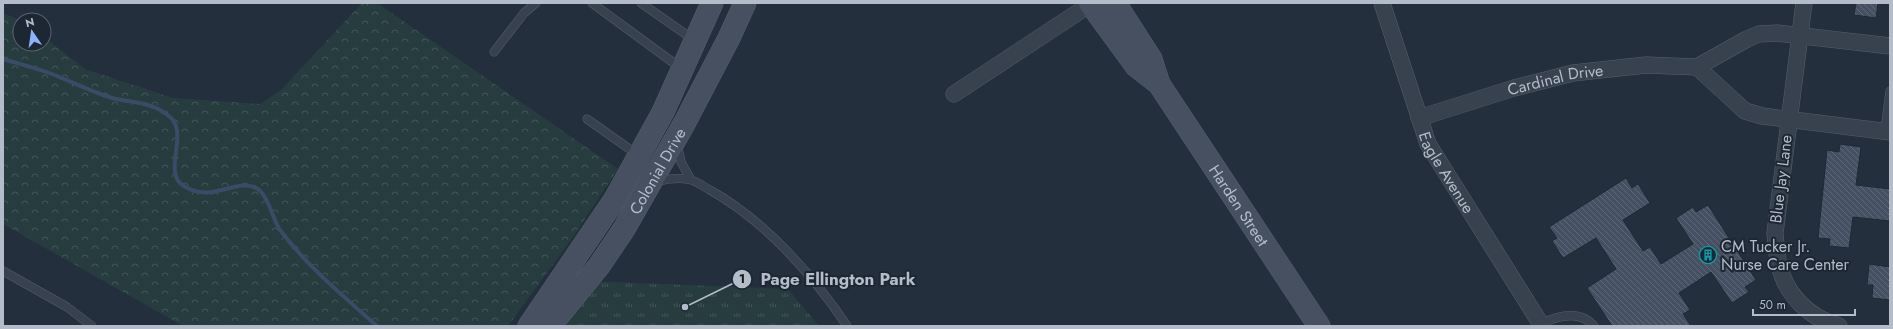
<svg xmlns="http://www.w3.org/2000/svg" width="1893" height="329" font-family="Jost,sans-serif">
<defs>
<pattern id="forest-crowns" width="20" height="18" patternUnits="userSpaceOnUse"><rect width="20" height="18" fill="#263c3f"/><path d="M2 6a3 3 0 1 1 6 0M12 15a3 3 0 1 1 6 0" fill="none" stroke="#435659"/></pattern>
<pattern id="park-tufts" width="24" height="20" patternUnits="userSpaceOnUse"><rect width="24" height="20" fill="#263c3f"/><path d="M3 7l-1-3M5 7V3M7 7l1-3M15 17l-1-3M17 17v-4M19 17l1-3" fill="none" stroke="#435659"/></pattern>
<pattern id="building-back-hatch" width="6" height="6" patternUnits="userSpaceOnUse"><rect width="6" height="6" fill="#455162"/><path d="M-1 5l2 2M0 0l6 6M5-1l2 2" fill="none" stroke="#5d6877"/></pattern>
</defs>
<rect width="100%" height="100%" fill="#242f3e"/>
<path fill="url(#forest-crowns)" d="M362,3H377L618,169L571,240L508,326H183L3,224V13L20,20V44H44V37L85,69L173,98L260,104L281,90Z"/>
<path fill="url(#park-tufts)" d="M586,281L788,289L819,326H552Z"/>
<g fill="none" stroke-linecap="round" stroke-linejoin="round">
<path stroke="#394c67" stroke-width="4" d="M3,59C19,64 36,68 52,74C72,82 92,92 112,98C131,103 149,101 166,114C168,116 172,118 173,120C185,138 167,167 179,182C182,186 187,188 192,190C216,199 235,180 254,187C268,192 272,218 280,230C307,266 343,296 377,326"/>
</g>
<path fill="url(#building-back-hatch)" stroke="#1f2835" d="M1856,3H1878L1876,18L1854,15Z
M1840,144L1861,147L1856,185L1890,189V221L1853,217L1849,248L1829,246L1830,239L1818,238L1827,150L1839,152Z
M1626,178L1632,188L1638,184L1650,203L1623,220L1643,251L1650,247L1661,264L1693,244L1676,218L1693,207L1696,212L1708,205L1756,280L1745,287L1749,292L1732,303L1711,272L1679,293L1690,310L1683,314L1691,326H1612L1587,288L1616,269L1596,238L1563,258L1552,241L1557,238L1549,227Z
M1869,264L1890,267V300L1872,298L1873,285H1867Z"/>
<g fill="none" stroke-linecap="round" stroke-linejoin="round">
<defs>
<path id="service" d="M592,3L682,69
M641,3L694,40
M494,52L524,13L536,3
M587,119L638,155
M1885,131L1890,91
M677,144L681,162L691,180
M655,182C666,179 680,177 691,180C698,182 704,187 710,190C764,220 813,275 847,326
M3,271L67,307L92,326
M1540,324C1557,316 1580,309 1594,326"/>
<g id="minor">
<path id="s1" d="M1382,3L1428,144L1542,326"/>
<path d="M1804,3L1775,233C1776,243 1776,254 1779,264C1785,294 1809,318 1839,326"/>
<path d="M1697,67L1745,111L1762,116L1890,132"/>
<path d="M954,94L1080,11"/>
<path id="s2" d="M1419,118L1514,88L1573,73L1646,65L1697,67L1747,39L1759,34L1777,33L1890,46"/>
</g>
<g id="secondary">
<path d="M1090,3L1136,66L1159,84"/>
<path id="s3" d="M1115,3L1151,59L1159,84L1319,326"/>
<path d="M529,326L615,199L663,112L712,3"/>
<path id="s4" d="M550,326L599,266L624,229L684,124L729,38L745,3"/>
</g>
</defs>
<use href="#service" stroke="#565f6c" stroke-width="9"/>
<use href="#minor" stroke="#565f6c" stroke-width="17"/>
<use href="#secondary" stroke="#565f6c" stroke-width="23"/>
<use href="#service" stroke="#38414e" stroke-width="8"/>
<use href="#minor" stroke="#38414e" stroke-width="16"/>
<use href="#secondary" stroke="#465061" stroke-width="22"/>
</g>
<defs>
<symbol id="building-ring" viewBox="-11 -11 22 22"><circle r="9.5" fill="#1d2633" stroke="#0f9aa8" stroke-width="1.5"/><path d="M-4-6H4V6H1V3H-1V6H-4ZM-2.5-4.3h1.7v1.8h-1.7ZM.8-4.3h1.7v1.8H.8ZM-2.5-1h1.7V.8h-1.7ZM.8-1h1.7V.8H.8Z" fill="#0f9aa8"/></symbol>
</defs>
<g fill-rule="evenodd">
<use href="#building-ring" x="1698" y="245" width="20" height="20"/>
</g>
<g text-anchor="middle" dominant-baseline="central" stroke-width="4" stroke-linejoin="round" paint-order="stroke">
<g font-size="16" fill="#b4bcc9" stroke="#1d2633">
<text stroke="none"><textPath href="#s2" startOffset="142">Cardinal Drive</textPath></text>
<text stroke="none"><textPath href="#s4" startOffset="189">Colonial Drive</textPath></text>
<text stroke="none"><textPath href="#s1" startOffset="182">Eagle Avenue</textPath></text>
<text transform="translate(1781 179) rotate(-83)">Blue Jay Lane</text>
<text stroke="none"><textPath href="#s3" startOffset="238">Harden Street</textPath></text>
</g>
<g font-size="16" fill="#b4bcc9" stroke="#1d2633" text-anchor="start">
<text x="1721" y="246">CM Tucker Jr.<tspan x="1721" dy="18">Nurse Care Center</tspan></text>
</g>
</g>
<path fill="none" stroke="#b4bcc9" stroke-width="1.5" d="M685 307L742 279"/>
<g fill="#b4bcc9" stroke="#1d2633" stroke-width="1.5">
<circle cx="685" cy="307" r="4"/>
<circle cx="742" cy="279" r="10"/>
</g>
<g font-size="12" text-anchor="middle" font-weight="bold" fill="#111">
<text x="742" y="283">1</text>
</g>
<g font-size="17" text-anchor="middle" font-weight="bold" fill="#b4bcc9" stroke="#1d2633" stroke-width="4" stroke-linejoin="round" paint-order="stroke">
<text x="838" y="285">Page Ellington Park</text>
</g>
<rect width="1893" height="329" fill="none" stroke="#b4bcc9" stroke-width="8"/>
<g transform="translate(32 32) rotate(347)"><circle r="19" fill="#1d2633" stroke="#59626f"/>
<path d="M0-3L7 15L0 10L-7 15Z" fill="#8ab4f8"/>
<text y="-6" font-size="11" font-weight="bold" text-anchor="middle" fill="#b4bcc9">N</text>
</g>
<path d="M1753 309v6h102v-6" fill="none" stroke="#b4bcc9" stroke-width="2"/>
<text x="1759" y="309" font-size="12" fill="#b4bcc9" stroke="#1d2633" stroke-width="3" paint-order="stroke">50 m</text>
</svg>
